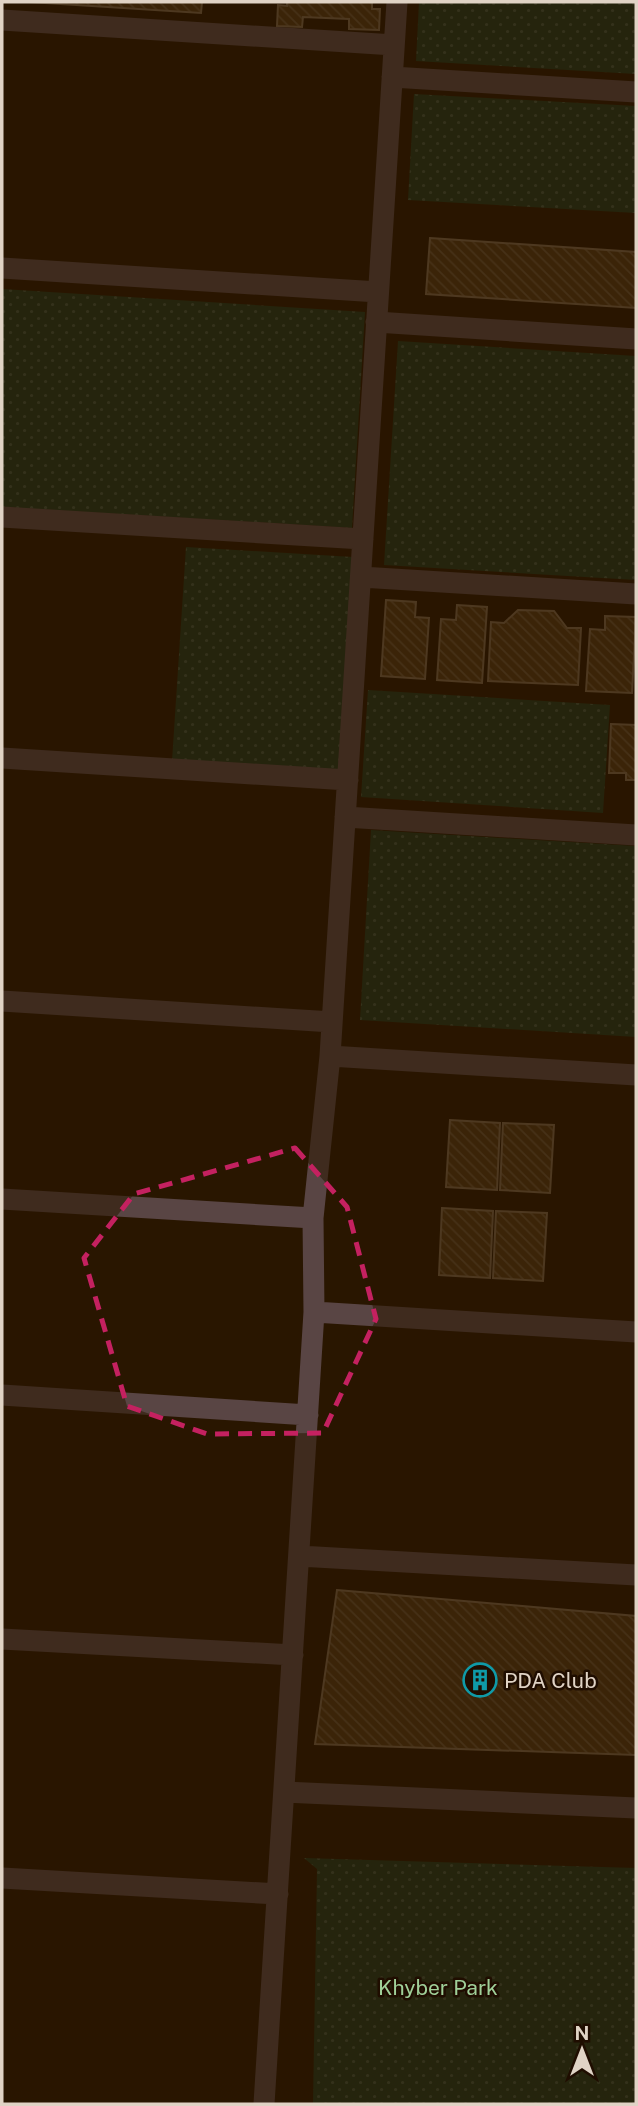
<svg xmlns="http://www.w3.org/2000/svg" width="638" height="2106" font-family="'Public Sans',sans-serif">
<defs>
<pattern id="grass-dots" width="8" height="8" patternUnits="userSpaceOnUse" patternTransform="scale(1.75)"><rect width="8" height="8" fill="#20361d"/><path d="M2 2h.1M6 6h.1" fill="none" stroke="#40523c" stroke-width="1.8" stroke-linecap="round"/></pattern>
<pattern id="building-back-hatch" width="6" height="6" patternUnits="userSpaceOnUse" patternTransform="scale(1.75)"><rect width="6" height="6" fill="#503613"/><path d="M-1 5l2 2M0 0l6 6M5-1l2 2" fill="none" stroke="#695234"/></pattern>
</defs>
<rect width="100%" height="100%" fill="#291600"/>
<path fill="url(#grass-dots)" d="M419,2H636V74L416,61Z
M414,94L636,106V213L408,200Z
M2,289L365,312L352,528L2,507Z
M398,341L636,356V580L384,565Z
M186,547L353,557L340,771L172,761Z
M368,690L610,705L603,813L361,797Z
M371,830L636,846V1037L360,1020Z
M304,1858L636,1868V2104H313L317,1869Z"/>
<path fill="url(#building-back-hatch)" stroke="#796247" stroke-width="2" d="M29,2H202L201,13Z
M287,2H372V9H380L379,30L349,29V19L303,17L302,27L277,26L278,5L287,6Z
M430,238L636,252V308L426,294Z
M386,600L416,602L415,617L429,618L425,679L381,676Z
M457,605L487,607L482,683L437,680L441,619L456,620Z
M518,610L554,611L567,628H581L578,685L488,681L491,622L504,623Z
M605,616L636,617L632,693L586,691L590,629L605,630Z
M611,724L636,725V780H626V773H609Z
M450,1120L500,1123L497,1190L446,1187Z
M503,1123L554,1125L550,1193L500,1190Z
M442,1208L493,1211L490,1278L439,1275Z
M496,1211L547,1213L543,1281L493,1278Z
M337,1590L636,1616V1755L315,1744Z"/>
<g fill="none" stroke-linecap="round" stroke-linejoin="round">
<path stroke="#594544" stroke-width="21" d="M2,20L394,45
M392,77L636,92
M2,268L378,292
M376,322L636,339
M2,517L363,539
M361,577L636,594
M2,758L348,780
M345,817L636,835
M2,1001L332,1022
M330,1056L636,1075
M2,1199L313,1218
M314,1312L636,1332
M2,1395L308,1415
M299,1556L636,1575
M2,1639L293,1655
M284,1792L636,1808
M2,1878L278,1894
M264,2104L314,1312L313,1218L330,1056L397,2"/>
</g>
<path d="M0 0H638V2106H0ZM295,1148L347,1207L376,1319L323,1433L207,1434L127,1406L84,1258L134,1194Z" fill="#291600" fill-opacity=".55" fill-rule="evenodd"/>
<path fill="none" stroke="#c42160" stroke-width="5" stroke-dasharray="14 9" stroke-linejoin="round" d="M295,1148L347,1207L376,1319L323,1433L207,1434L127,1406L84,1258L134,1194Z"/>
<defs>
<symbol id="building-ring" viewBox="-11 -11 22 22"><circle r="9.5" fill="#1f0d00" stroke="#0f9aa8" stroke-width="1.5"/><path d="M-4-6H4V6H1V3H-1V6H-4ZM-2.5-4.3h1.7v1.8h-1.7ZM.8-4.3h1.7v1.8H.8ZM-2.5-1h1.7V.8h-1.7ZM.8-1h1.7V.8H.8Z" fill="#0f9aa8"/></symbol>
</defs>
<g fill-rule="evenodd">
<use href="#building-ring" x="461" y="1661" width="38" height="38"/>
</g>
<g text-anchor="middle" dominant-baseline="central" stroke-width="5" stroke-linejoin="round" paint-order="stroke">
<g font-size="21" fill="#e0d3c5" stroke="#1f0d00" text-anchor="start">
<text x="504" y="1680">PDA Club</text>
</g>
<g font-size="21" fill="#a0d099" stroke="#1f0d00">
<text x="438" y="1987">Khyber Park</text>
</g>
</g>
<rect width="638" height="2106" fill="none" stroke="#e0d3c5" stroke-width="7"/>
<g transform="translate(582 2050)" stroke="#1f0d00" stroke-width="5" paint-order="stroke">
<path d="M0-5L12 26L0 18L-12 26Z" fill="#e0d3c5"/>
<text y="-10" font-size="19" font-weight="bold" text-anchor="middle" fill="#e0d3c5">N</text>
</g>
</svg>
